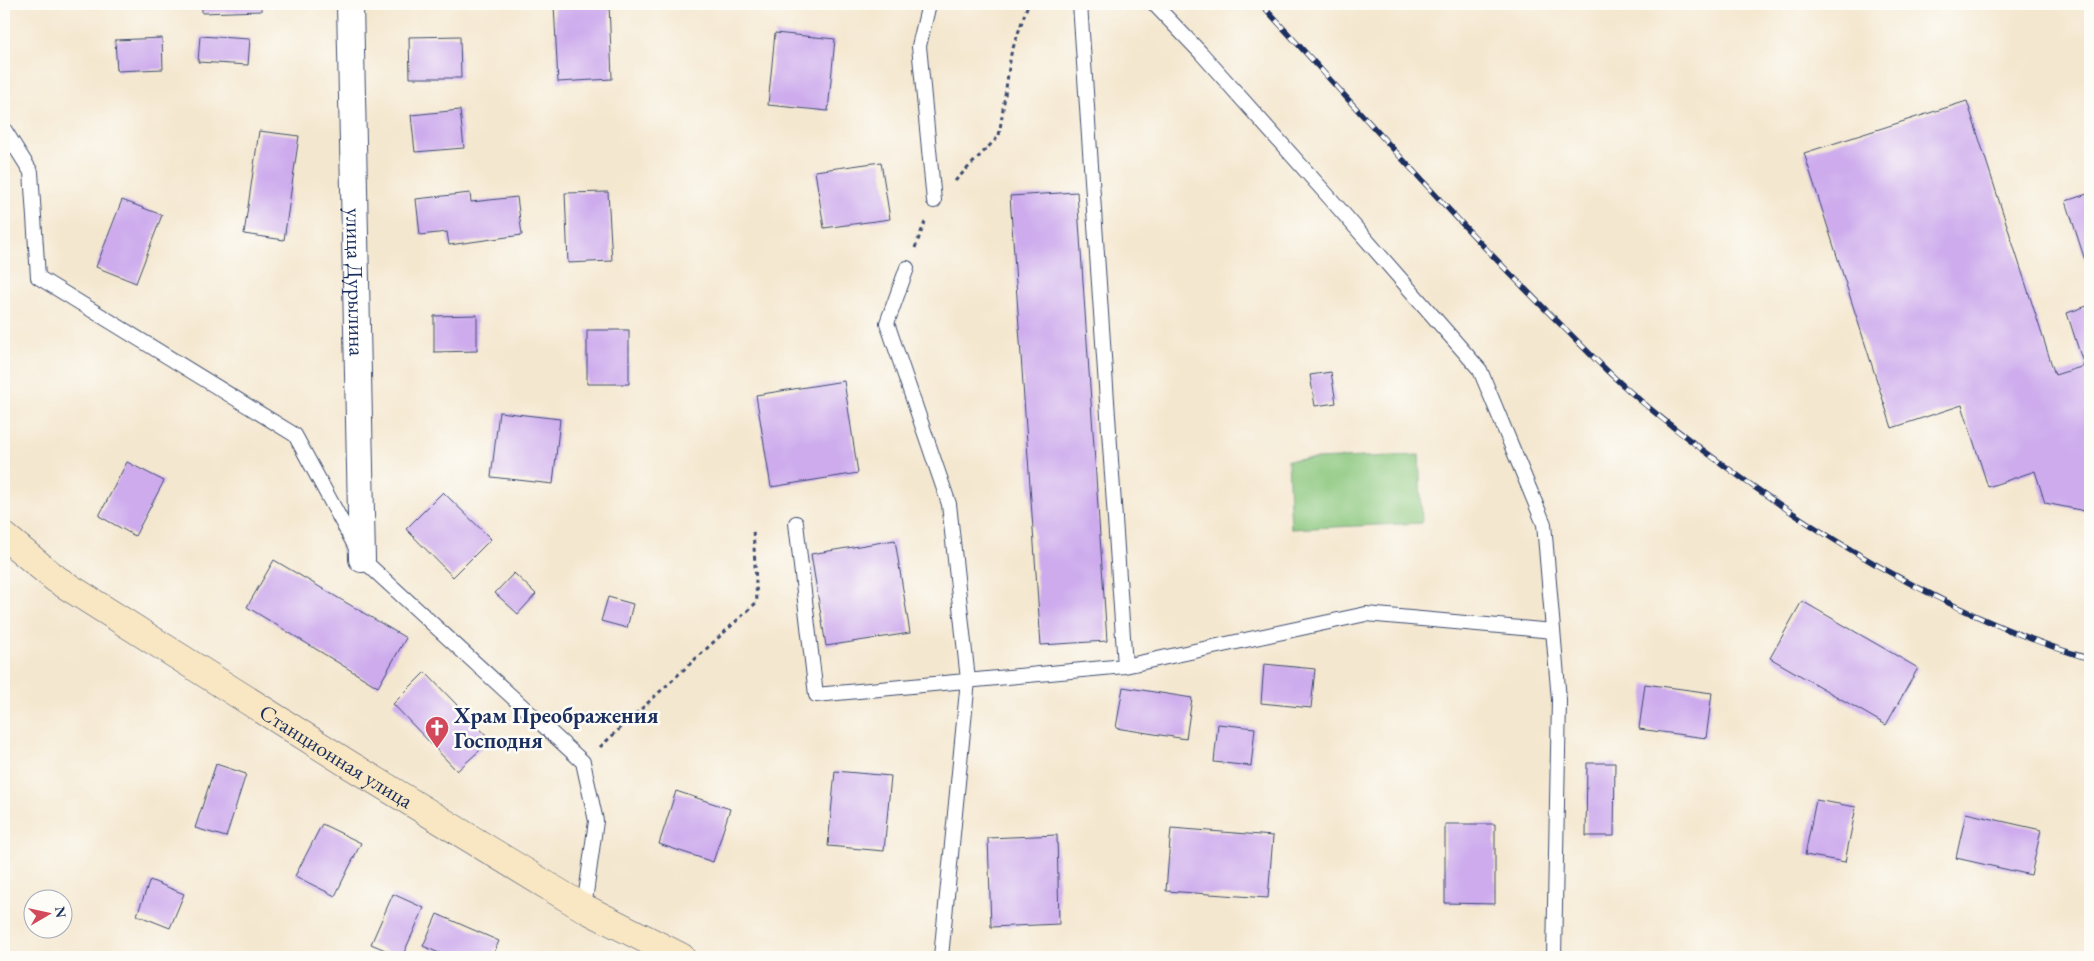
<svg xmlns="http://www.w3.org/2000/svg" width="2094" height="961" font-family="'EB Garamond',serif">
<rect width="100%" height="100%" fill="#fdfcf7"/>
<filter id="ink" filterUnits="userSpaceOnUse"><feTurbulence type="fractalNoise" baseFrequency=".02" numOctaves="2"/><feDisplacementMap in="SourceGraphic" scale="10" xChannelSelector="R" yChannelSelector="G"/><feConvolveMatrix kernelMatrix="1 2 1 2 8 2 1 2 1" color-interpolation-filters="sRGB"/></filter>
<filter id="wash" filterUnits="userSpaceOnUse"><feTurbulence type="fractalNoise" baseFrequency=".0096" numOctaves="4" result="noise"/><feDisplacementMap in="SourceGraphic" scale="20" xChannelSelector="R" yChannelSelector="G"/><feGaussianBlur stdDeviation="1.12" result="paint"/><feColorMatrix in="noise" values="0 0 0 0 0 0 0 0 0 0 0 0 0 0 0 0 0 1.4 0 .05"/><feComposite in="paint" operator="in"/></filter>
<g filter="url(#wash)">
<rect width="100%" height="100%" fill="#f4e7cf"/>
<path fill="#89c67c" stroke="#527a6d" d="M1419,455L1422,523L1291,529L1288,460Z"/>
<g id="blocks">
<path fill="#cdabed" d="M202,4H261V11L202,13Z
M554,4H609L612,79L558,82Z
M775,33L835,39L828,111L768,105Z
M200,36L250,39L248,65L198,62Z
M460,36L461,78H410L409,37Z
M162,38L163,69L117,71L115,40Z
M1967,101L2055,375L2084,366L2067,313L2090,305V512L2045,503L2035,471L1988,487L1962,405L1892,428L1804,153Z
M460,110L464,148L415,152L411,115Z
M259,131L299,136L284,240L244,234Z
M881,162L890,219L824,228L815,171Z
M608,192L612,261L568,263L565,193Z
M1077,192L1107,641L1041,645L1010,196Z
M470,193L471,202L517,197L522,235L449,245L447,232L420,235L416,199Z
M2090,193V276L2066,201Z
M122,200L162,215L136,283L96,267Z
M477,315V351L434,352V316Z
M587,330H629V384H587Z
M1331,372L1336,403L1315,406L1310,375Z
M844,381L858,473L771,487L756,395Z
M499,412L560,419L553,484L491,477Z
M127,462L164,481L135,536L99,516Z
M443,492L491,539L453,577L406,529Z
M895,540L910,633L826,646L811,554Z
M274,560L406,638L378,687L247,607Z
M514,573L536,594L518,614L495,593Z
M608,597L633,604L627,628L601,621Z
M1802,601L1918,668L1886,725L1770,658Z
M1264,664L1315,669L1311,708L1261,703Z
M425,672L491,740L457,771L393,704Z
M1645,684L1712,693L1706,738L1639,729Z
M1123,687L1192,698L1186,739L1116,728Z
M1218,724L1255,728L1251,766L1214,762Z
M1587,763H1615L1614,836H1586Z
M216,764L246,774L226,837L195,828Z
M835,771L891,776L884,851L828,846Z
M676,791L730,809L713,862L659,844Z
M1816,800L1856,807L1845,862L1805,855Z
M1966,813L2041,830L2031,875L1956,858Z
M322,824L361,843L335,896L295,876Z
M1445,824H1495V904L1445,903Z
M1171,828L1273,836L1268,898L1166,891Z
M1057,835L1059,924L991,927L988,838Z
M150,880L184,894L170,928L137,915Z
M393,894L424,908L402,957L371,944Z
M437,914L499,941L492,957H448L423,946Z"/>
</g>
</g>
<g filter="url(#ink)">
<use href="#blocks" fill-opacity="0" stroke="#3c4b6f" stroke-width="1"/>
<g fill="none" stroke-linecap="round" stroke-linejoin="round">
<defs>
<path id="lane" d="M929,4L919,46L934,201
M1080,4L1125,666
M1154,4L1201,53L1329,197L1480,370L1544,524L1559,700L1554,957
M4,129L31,172L38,277L295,435L362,559L583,762L596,821L584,908
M907,268L887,323L949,504L968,680L941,957
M796,523L816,695L1125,666L1366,614L1553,631"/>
<g id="street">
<path id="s1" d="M350,4L362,559"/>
</g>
<g id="secondary">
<path id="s2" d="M4,536L56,579L350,765L584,908L681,957"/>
</g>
</defs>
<use href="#lane" stroke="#3c4b6f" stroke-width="16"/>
<use href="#street" stroke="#3c4b6f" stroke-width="28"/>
<use href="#secondary" stroke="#3c4b6f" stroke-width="29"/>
<path stroke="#3c4b6f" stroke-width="3" stroke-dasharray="4 4" stroke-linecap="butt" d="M955,181L999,136L1011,54L1028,4
M915,248L925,222
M600,747L757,602L753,528"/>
<use href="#lane" stroke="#fff" stroke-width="14"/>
<use href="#street" stroke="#fff" stroke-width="26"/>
<use href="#secondary" stroke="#f9e7c3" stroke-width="28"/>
<defs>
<path id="rail" d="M1261,4C1357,108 1450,215 1551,315C1573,336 1594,359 1616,379C1657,417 1702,450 1747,482C1852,556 1967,622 2090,659"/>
</defs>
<use href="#rail" stroke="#1b2f5e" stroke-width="5.5"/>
<use href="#rail" stroke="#fdfcf7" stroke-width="4" stroke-dasharray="11" stroke-linecap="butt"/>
</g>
</g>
<defs>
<symbol id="church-pin" viewBox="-11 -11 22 30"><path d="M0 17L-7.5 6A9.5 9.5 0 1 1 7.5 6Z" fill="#d1495b" stroke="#fdfcf7"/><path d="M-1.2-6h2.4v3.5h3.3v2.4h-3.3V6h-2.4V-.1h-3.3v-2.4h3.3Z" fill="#fff"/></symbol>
</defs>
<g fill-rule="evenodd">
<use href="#church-pin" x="423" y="714" width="28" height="38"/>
</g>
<g text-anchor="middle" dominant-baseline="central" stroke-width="5" stroke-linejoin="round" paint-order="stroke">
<g font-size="22" fill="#1b2f5e" stroke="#fdfcf7">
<text stroke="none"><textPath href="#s1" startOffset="278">улица Дурылина</textPath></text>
<text stroke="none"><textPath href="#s2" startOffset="399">Станционная улица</textPath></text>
</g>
<g font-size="22" font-weight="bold" fill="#1b2f5e" stroke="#fdfcf7" text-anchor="start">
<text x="454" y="715">Храм Преображения<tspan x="454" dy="25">Господня</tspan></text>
</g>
</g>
<rect width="2094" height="961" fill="none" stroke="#fdfcf7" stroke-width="20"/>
<g transform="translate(48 914) rotate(81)"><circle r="24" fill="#fdfcf7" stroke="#a3aaba"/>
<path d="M0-4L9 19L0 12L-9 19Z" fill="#d1495b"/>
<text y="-8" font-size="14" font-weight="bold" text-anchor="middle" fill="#1b2f5e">N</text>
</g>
</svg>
